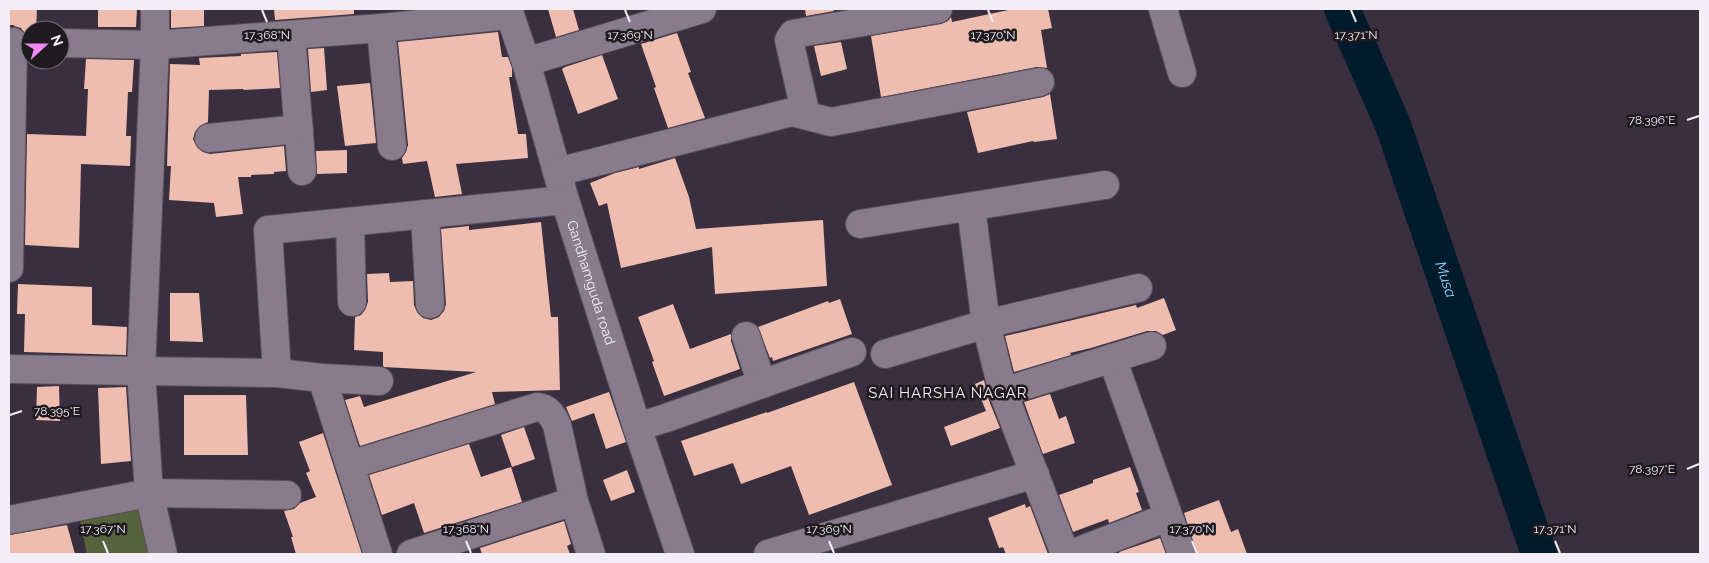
<svg xmlns="http://www.w3.org/2000/svg" width="1709" height="563" font-family="Raleway,sans-serif">
<rect width="100%" height="100%" fill="#3a2f3e"/>
<path fill="#57633c" d="M137,508L148,554H87L80,521Z"/>
<g fill="none" stroke-linecap="round" stroke-linejoin="round">
<path stroke="#001b2c" stroke-width="36" id="s1" d="M1342,9L1393,125L1539,554"/>
</g>
<path fill="#efbcb0" d="M9,9H37L36,30H30V37H27L21,28L14,26V25H9Z
M98,9H137L136,27H98Z
M171,9H204V26L171,28Z
M274,9H354V14L275,20Z
M548,9H573L579,30L556,37Z
M805,9H833L834,11L806,16Z
M1013,9H1048L1052,28L1041,30L1047,68L1037,67L881,97L871,36L941,24L948,21L951,17L952,22Z
M498,32L502,57H508L512,68V77H509L518,134H526L528,158L456,164L462,194L435,197L427,161L403,164L402,158L406,152L408,145L398,42Z
M677,33L691,72L688,73L705,118L668,128L654,88L656,87L641,44Z
M841,42L847,69L821,76L814,46Z
M324,48L327,90L311,92L308,49Z
M277,52L280,88L244,90L243,89L209,90L208,122L200,126L195,132L193,139L197,147L203,152L210,154L284,146L286,171L274,172V174L251,175V177H238L243,214L216,217L214,203L169,200L171,166H167L170,64L200,65L199,58L241,56V54Z
M602,55L618,99L578,114L562,69L565,67Z
M86,59L134,60L132,92H128L126,136H131L130,166L81,164L79,248L25,245L27,134L86,136L88,89H84Z
M370,83L376,143L345,146L337,86Z
M1050,94L1057,139L1034,142L1033,141L978,153L967,112L1043,97Z
M347,150V173L317,174L316,151Z
M675,158L689,197L696,229L823,220L827,286L715,294L712,247L621,268L607,203L599,206L590,183L615,173L639,167V169Z
M541,222L551,317H558L560,390L492,392L495,404L360,446L345,400L360,396L364,407L476,372L384,367L383,366V352L354,350L355,317L361,315L365,310L368,302L367,274L389,273L390,282L413,281L414,305L417,312L423,318L431,320L439,317L444,311L446,304L441,229L469,226V230Z
M18,284L92,287V325L127,327L126,355L24,352L25,314H17Z
M170,293H199L203,342L170,341Z
M1164,298L1176,330L1163,335L1156,331H1147L1091,348L1070,353L1071,355L1014,372L1005,336L1136,305L1137,308Z
M840,299L852,334L773,361L772,357L770,358L758,327L828,301L829,303Z
M673,304L690,349L731,334V341L740,369L664,396L652,362L654,361L638,317Z
M984,380L988,398L1000,428L951,446L944,427L986,411L975,384Z
M854,382L892,485L809,515L791,466L741,484L733,463L694,476L681,441L767,412V413Z
M59,386L60,421L36,420L37,387Z
M126,387L131,461L101,464L98,388Z
M609,392L626,442L606,449L594,413L572,421L566,407Z
M1050,394L1059,419L1066,416L1075,443L1043,454L1024,402Z
M184,395H246L248,455H184Z
M524,427L535,459L512,467L501,435Z
M323,433L362,554H296L291,537H293L284,511L294,509L300,503L316,497L306,473L310,471L299,442Z
M469,444L481,477L511,467L522,502L424,533L414,503L382,515L369,475Z
M1130,467L1139,492L1136,493L1142,510L1109,523L1108,519L1073,532L1059,495L1093,483V480Z
M627,470L635,492L611,501L603,480Z
M1219,500L1231,532L1238,529L1247,554H1197L1184,513Z
M1025,504L1026,508L1030,506L1048,554H1006L1003,547L999,548L988,518Z
M564,521L571,544L567,546L570,554H482L480,548Z
M67,525L75,554H9V535Z
M1160,538L1166,554H1120L1119,552Z"/>
<g fill="none" stroke-linecap="round" stroke-linejoin="round">
<defs>
<g id="minor">
<path d="M155,9V45L141,371L149,493L163,554"/>
<path id="s2" d="M508,9L526,62L565,200L637,427L680,554"/>
<path d="M1163,9L1182,73"/>
<path d="M381,28L392,146"/>
<path d="M291,35L302,171"/>
<path d="M60,43L155,45L381,28L510,15"/>
<path d="M526,62L702,9"/>
<path d="M806,115L789,40L793,34L938,9"/>
<path d="M209,138L299,129"/>
<path d="M557,172L792,112L831,122L1040,82"/>
<path d="M971,207L986,324L1003,392L1065,554"/>
<path d="M425,214L430,304"/>
<path d="M350,222L352,302"/>
<path d="M860,224L1105,185"/>
<path d="M9,268L13,42"/>
<path d="M746,336L762,384"/>
<path d="M885,354L986,324L1138,288"/>
<path d="M1112,358L1182,554"/>
<path d="M9,369L277,373L322,378L379,381"/>
<path d="M277,373L268,230L565,200"/>
<path d="M322,378L378,554"/>
<path d="M1003,392L1152,346"/>
<path d="M637,427L666,418L852,352"/>
<path d="M350,465L537,407C548,408 552,415 557,425L574,501L591,554"/>
<path d="M9,520L149,493L287,495"/>
<path d="M411,554L574,501"/>
<path d="M768,554L1035,474"/>
<path d="M1071,554L1168,517"/>
</g>
</defs>
<use href="#minor" stroke="#584f5b" stroke-width="30"/>
<use href="#minor" stroke="#877b8c" stroke-width="28"/>
</g>
<path fill="none" stroke="#f3edf6" stroke-width="2" d="M262,10L267,22M625,10L630,22M988,10L993,22M1351,10L1356,22M1687,120L1699,116M10,415L22,411M1687,469L1699,464M103,541L108,553M466,541L471,553M829,541L834,553M1192,541L1197,553M1555,541L1560,553"/>
<g text-anchor="middle" dominant-baseline="central" stroke-width="5" stroke-linejoin="round" paint-order="stroke">
<g font-size="14" fill="#f3edf6" stroke="#1e1a20">
<text stroke="none"><textPath href="#s2" startOffset="286">Gandhamguda road</textPath></text>
</g>
<g font-size="15" font-style="italic" fill="#8dd3fd" stroke="#1e1a20">
<text stroke="none"><textPath href="#s1" startOffset="290">Musa</textPath></text>
</g>
<g font-size="15" letter-spacing="1" fill="#f3edf6" stroke="#1e1a20">
<text x="948" y="393">SAI HARSHA NAGAR</text>
</g>
</g>
<g font-size="12" text-anchor="middle" fill="#f3edf6" stroke="#1e1a20" stroke-width="5" stroke-linejoin="round" paint-order="stroke">
<text x="630" y="39">17.369°N</text>
<text x="993" y="39">17.370°N</text>
<text x="1356" y="39">17.371°N</text>
<text x="267" y="39">17.368°N</text>
<text x="1652" y="124">78.396°E</text>
<text x="57" y="415">78.395°E</text>
<text x="1652" y="473">78.397°E</text>
<text x="103" y="533">17.367°N</text>
<text x="466" y="533">17.368°N</text>
<text x="829" y="533">17.369°N</text>
<text x="1192" y="533">17.370°N</text>
<text x="1555" y="533">17.371°N</text>
</g>
<rect width="1709" height="563" fill="none" stroke="#f3edf6" stroke-width="20"/>
<g transform="translate(45 45) rotate(69)"><circle r="24" fill="#1e1a20" stroke="#736e76"/>
<path d="M0-4L9 19L0 12L-9 19Z" fill="#f08bf5"/>
<text y="-8" font-size="14" font-weight="bold" text-anchor="middle" fill="#f3edf6">N</text>
</g>
</svg>
